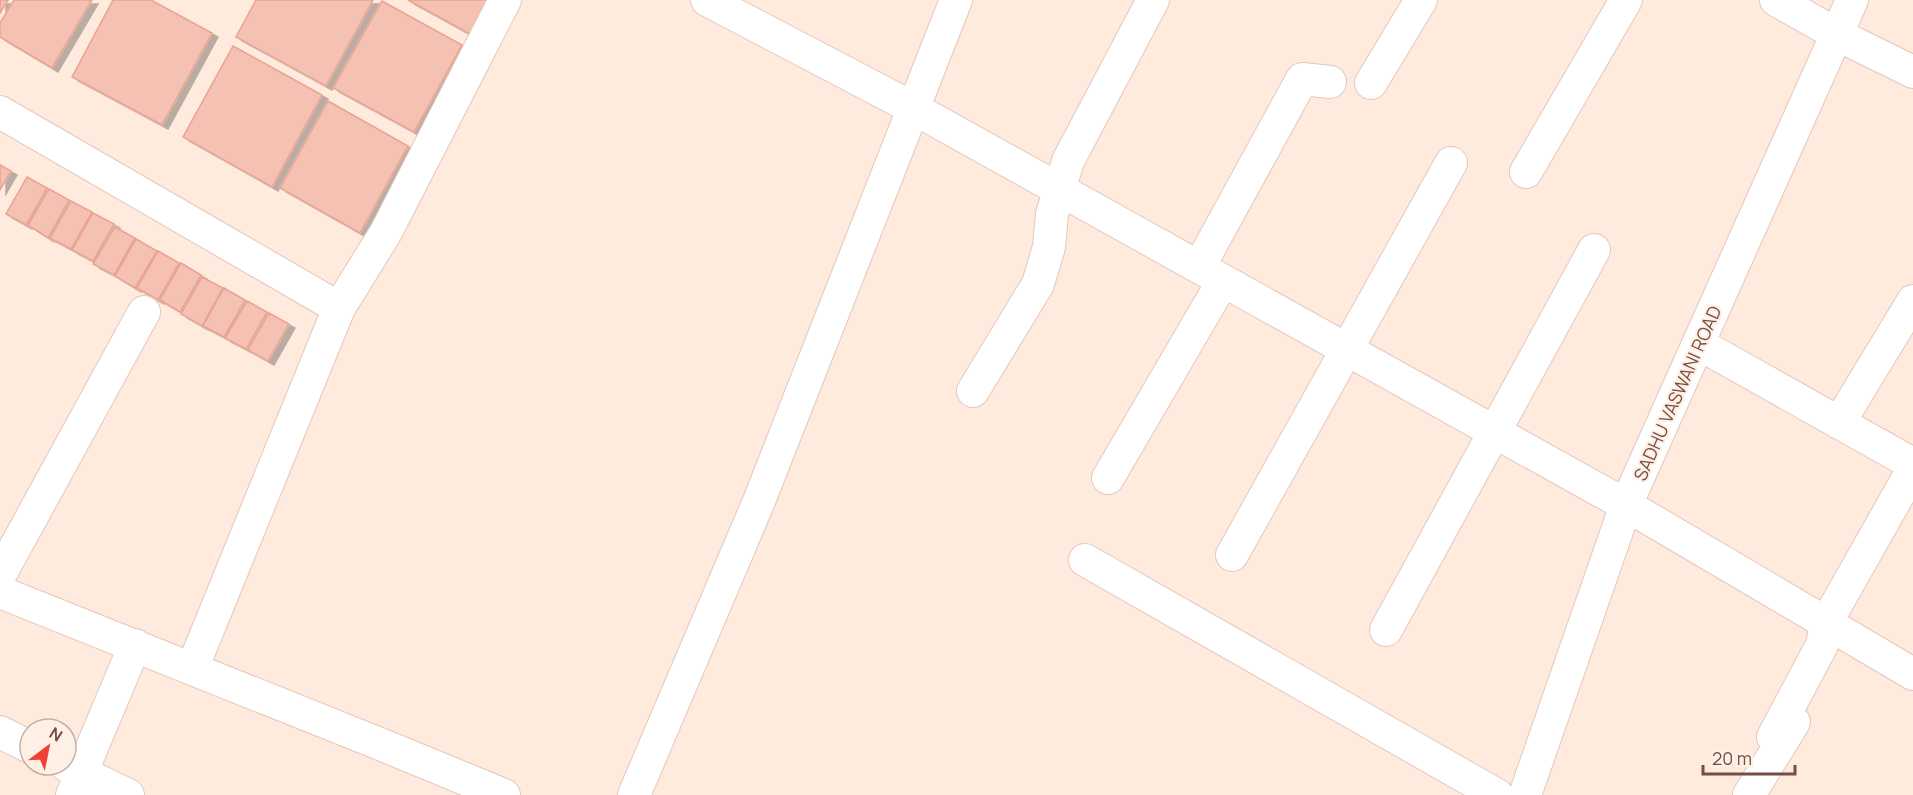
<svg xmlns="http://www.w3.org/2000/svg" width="1913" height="795" font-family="Manrope,sans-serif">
<defs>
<filter id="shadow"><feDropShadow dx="6" dy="4" stdDeviation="0" flood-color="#0004"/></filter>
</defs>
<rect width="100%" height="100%" fill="#feebdd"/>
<path fill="#f5c1b3" stroke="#e9a392" stroke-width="1.5" filter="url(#shadow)" d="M0,0H8L0,13Z
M14,0H92L52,68L0,37V23Z
M113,0H151L212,33L162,125L72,77Z
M256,0H373L326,86L236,37Z
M408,0H489L470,34Z
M382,1L462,45L414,132L333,88Z
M233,46L322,95L272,187L183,137Z
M328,101L408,146L360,233L280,188Z
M0,165L11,171L0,190Z
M27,177L47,188L26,225L6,214Z
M49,189L69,200L48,238L28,225Z
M71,201L92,212L71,249L50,238Z
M93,213L114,224L93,261L72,250Z
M115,227L135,238L114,275L93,264Z
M136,239L157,251L135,288L115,276Z
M158,251L179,263L158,300L137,288Z
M181,263L201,275L180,312L160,300Z
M202,277L223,288L202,326L181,314Z
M224,288L245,300L224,337L203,326Z
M247,301L267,312L246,349L225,338Z
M269,313L289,324L268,361L248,350Z"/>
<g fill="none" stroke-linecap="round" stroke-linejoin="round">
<defs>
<path id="minor" d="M707,0L913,108L1626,505L1913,674
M1776,0L1838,35L1913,72
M1371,83L1421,0
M0,112L339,308
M1526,172L1626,0
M1199,267L1302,79L1330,82
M1699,344L1913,464
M973,391L1038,284L1049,247L1052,214L1068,161L1153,0
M1839,423L1913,301
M1108,478L1223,281
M1232,555L1451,163
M1085,560L1497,795
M0,575L144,312
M0,592L385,746L504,795
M1386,630L1594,250
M192,669L339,308L386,232L505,0
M0,732L30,747
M1773,737L1822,645L1826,623L1913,469
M66,765L128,795
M72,795L135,645
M634,795L759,501L956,0
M1525,795L1626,505L1852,0
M1749,795L1794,722"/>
</defs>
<use href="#minor" stroke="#e4c7bc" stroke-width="34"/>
<use href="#minor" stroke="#fff" stroke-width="32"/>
</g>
<g text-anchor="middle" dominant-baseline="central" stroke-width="4.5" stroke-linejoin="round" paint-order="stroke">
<g font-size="18" fill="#754d44" stroke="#fff0e5">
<text transform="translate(1677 393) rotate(-66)">SADHU VASWANI ROAD</text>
</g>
</g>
<g transform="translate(48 747) rotate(32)"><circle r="28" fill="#fff0e5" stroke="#c8afa5" stroke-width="1.5"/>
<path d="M0-4.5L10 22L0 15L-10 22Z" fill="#f23f38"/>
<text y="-9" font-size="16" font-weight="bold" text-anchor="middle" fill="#754d44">N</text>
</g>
<path d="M1703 765v9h92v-9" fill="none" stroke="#754d44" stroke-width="3"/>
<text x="1712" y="765" font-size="18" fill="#754d44" stroke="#fff0e5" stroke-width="4.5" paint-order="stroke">20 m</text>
</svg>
